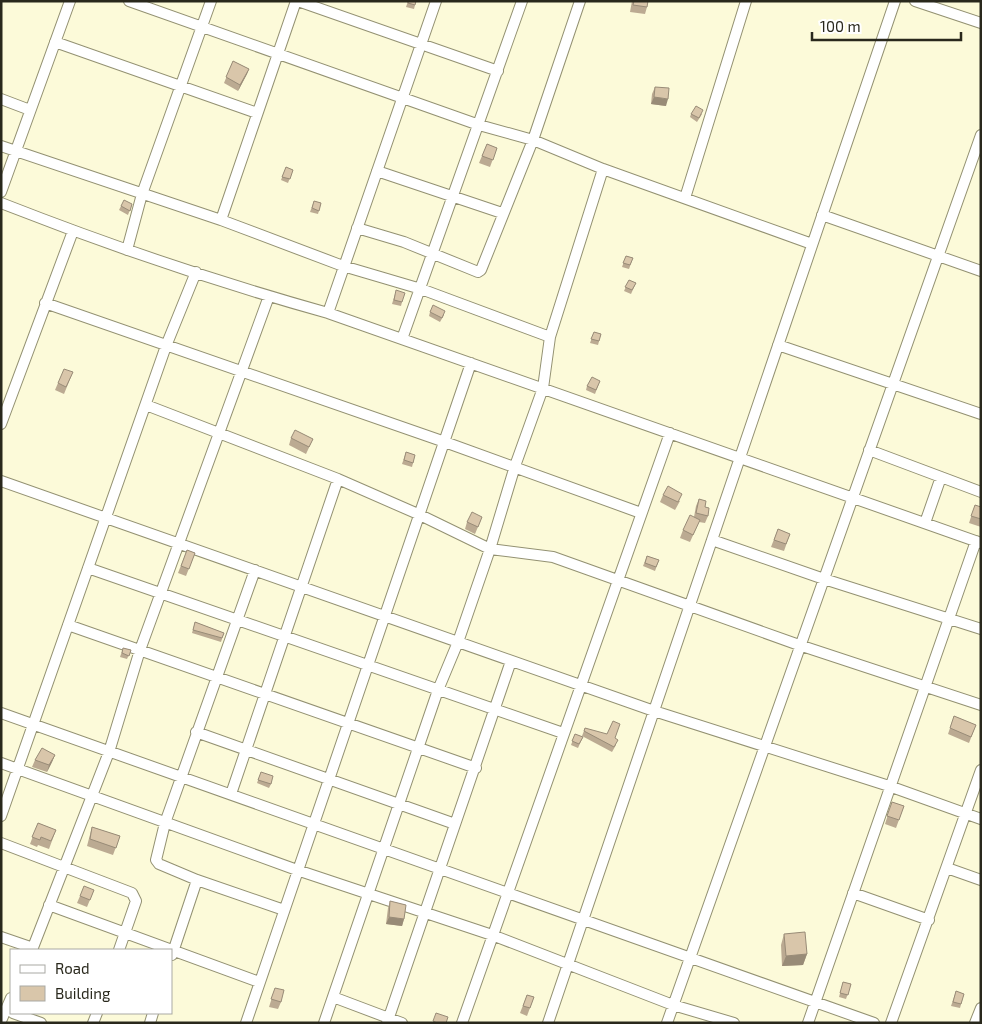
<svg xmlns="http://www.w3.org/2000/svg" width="982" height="1024" font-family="'Exo 2',sans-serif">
<rect width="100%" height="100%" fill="#fcfad9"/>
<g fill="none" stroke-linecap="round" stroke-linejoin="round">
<defs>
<path id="minor" d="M129,1L479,125L533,140L603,169L812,244
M298,1L498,71
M915,1L981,23
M55,42L257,113
M1,99L30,110
M1,146L221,220L343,266L421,289L550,337
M377,171L502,213
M1,192L70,1
M685,198L746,1
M1,203C108,245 217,282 328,313L981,543
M822,215L981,271
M221,220L296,1
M357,228L404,242L478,272L481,270L533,140L580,1
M127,250L142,194L211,1
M45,303L442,441L641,513
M328,313L436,1
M402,339L522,1
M778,345L981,414
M146,405L338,479L418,514L490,549L553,557L799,645L981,705
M1,424L73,231
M869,450L981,492
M1,481L654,711L889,786L981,819
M925,523L941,477
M712,540L824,579L981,629
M88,568L563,733
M255,570L165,823L156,860L159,864L197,880L284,910
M68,625L476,768
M1,713L874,1023
M196,732L455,824
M1,763L297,870L492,935L673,1005L734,1023
M231,794L338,479
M1,816L166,346L196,272
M1,843L132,893L136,901L119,950
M947,868L981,880
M853,893L929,920
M49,905L259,982
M1,937L33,948
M32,950L109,752L140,650L269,296
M172,955L197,880
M333,997L402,1023
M13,1013L41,1023
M1,1021L11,998
M93,1023L97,1013
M150,1023L153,1013
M246,1023L471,363
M324,1023L438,690L458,642L490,549L515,466L543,388L550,337L603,169
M387,1023L511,661
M462,1023L670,433
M548,1023L895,1
M667,1023L981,135
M808,1023L976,541
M891,1023L981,770
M975,1023L981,1008"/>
</defs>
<use href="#minor" stroke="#939172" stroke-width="12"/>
<use href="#minor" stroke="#fff" stroke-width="10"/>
</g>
<path fill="#bbaa92" d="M408,1H416L414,9L406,7Z
M632,1H648L647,7L645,14L630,12Z
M233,61L249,69L247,74L238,91L224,83Z
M655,87L666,106L651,104L652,94Z
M691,114H702L697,122L690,117Z
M487,144L497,148L490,167L479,163Z
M286,167L293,170L288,183L281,180Z
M314,201L321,203L318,214L310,212Z
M132,204L128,215L119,210L121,206Z
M626,256L633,258L629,269L622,267Z
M629,280L636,283L631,294L624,291Z
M395,294L402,302L401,306L392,304Z
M430,312L444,315L440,322L429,316Z
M594,332L601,334L598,345L590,343Z
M73,372L64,394L55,390L58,383Z
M600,381L595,394L586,390L587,386Z
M291,438L313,439L306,454L289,445Z
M406,452L415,455L412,467L402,464Z
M663,495L680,501L675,510L660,502Z
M699,499L705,507L708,516L705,523L699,522L690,542L680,538L683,530L694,517L696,506Z
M975,505L981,507V527L969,523Z
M482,517L475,534L465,529L467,522Z
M778,529L790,534L784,551L771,547Z
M187,550L195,553L186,576L178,573Z
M647,556L659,560L655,571L643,566Z
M195,622L224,633L221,642L192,633Z
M123,648L131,650L127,659L120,657Z
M954,716L976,725L969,743L948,734Z
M585,728L615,738L616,745L612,752L582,736Z
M575,734L583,737L578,748L571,745Z
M55,755L52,762L47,772L32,767L35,760Z
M261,772L271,784L269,788L257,783Z
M892,802L904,806L896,828L885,824Z
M38,823L56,830L49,849L38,845L37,847L30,844Z
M92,827L120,836L113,855L87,846Z
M94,890L87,907L77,903L80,896Z
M390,901L404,919L402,926L386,924L388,908Z
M784,934L807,954L803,965L782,966L781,945Z
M843,982L851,984L846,999L839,997Z
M275,988L281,1002L278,1009L269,1007Z
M956,991L964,994L960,1008L951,1006Z
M527,995L534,997L527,1016L520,1013Z"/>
<path fill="#988b77" d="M249,69L247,74L238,91L240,85Z
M654,97L668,99L666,106L651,104Z
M55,755L52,762L47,772L49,765Z
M389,917L404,919L402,926L386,924Z
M807,954L803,965L782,966L786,956Z"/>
<path fill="#d9c6aa" stroke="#988b77" d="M408,1H416L415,5L408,3Z
M634,1H648L647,7L633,5Z
M233,61L249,69L240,85L226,77Z
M655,87L669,88L668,99L654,97Z
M696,106L703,110L699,118L691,114Z
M487,144L497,148L493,160L482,156Z
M286,167L293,170L290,179L282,177Z
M124,200L132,204L130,211L121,206Z
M314,201L321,203L319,211L312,208Z
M626,256L633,258L630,265L623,263Z
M629,280L636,283L632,290L625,287Z
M396,290L405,293L402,302L394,300Z
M433,305L445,311L442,318L430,312Z
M594,332L601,334L599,341L591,339Z
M64,369L73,372L66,387L58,383Z
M592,377L600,381L596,390L587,386Z
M295,430L313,439L309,447L291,438Z
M406,452L415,455L413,463L404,460Z
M668,486L682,494L678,502L663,495Z
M699,499L706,501L705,507L709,508L708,516L696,513Z
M975,505L981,507V519L971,516Z
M472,512L482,517L478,527L467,522Z
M690,515L700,520L693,535L683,530Z
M778,529L790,534L786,544L774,540Z
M187,550L195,553L189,569L181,566Z
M647,556L659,560L656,567L645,563Z
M195,622L224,633L222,638L193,630Z
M123,648L131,650L129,656L122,653Z
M954,716L976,725L971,737L950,728Z
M613,721L620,724L615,738L618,740L614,747L584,731L585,728L607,734Z
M575,734L583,737L579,744L572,741Z
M42,748L55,755L49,765L35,760Z
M261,772L273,776L271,784L258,780Z
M892,802L904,806L899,820L887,816Z
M38,823L56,830L51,841L41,837L40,840L32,837Z
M92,827L120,836L116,848L90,839Z
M84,886L94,890L90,900L80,896Z
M390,901L406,905L404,919L389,917Z
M805,932L807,954L786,956L784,934Z
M843,982L851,984L848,995L840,993Z
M275,988L284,990L281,1002L271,999Z
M956,991L964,994L961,1004L953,1002Z
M527,995L534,997L530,1008L523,1006Z
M436,1013L448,1017L446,1023H437L433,1021Z"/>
<rect width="982" height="1024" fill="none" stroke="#29281c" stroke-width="5"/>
<rect x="10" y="949" width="162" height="65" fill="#ffffff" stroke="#a9a9a4"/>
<rect x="20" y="965" width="25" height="8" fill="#ffffff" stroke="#a9a9a4"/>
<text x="55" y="974" font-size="15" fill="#29281c">Road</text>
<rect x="20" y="986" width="25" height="15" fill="#d9c6aa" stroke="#a9a9a4"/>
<text x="55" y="999" font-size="15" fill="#29281c">Building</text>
<path d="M812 32v8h149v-8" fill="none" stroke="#29281c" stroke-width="2.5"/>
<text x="820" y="32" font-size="15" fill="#29281c" stroke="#ffffff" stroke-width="4" paint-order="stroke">100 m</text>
</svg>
